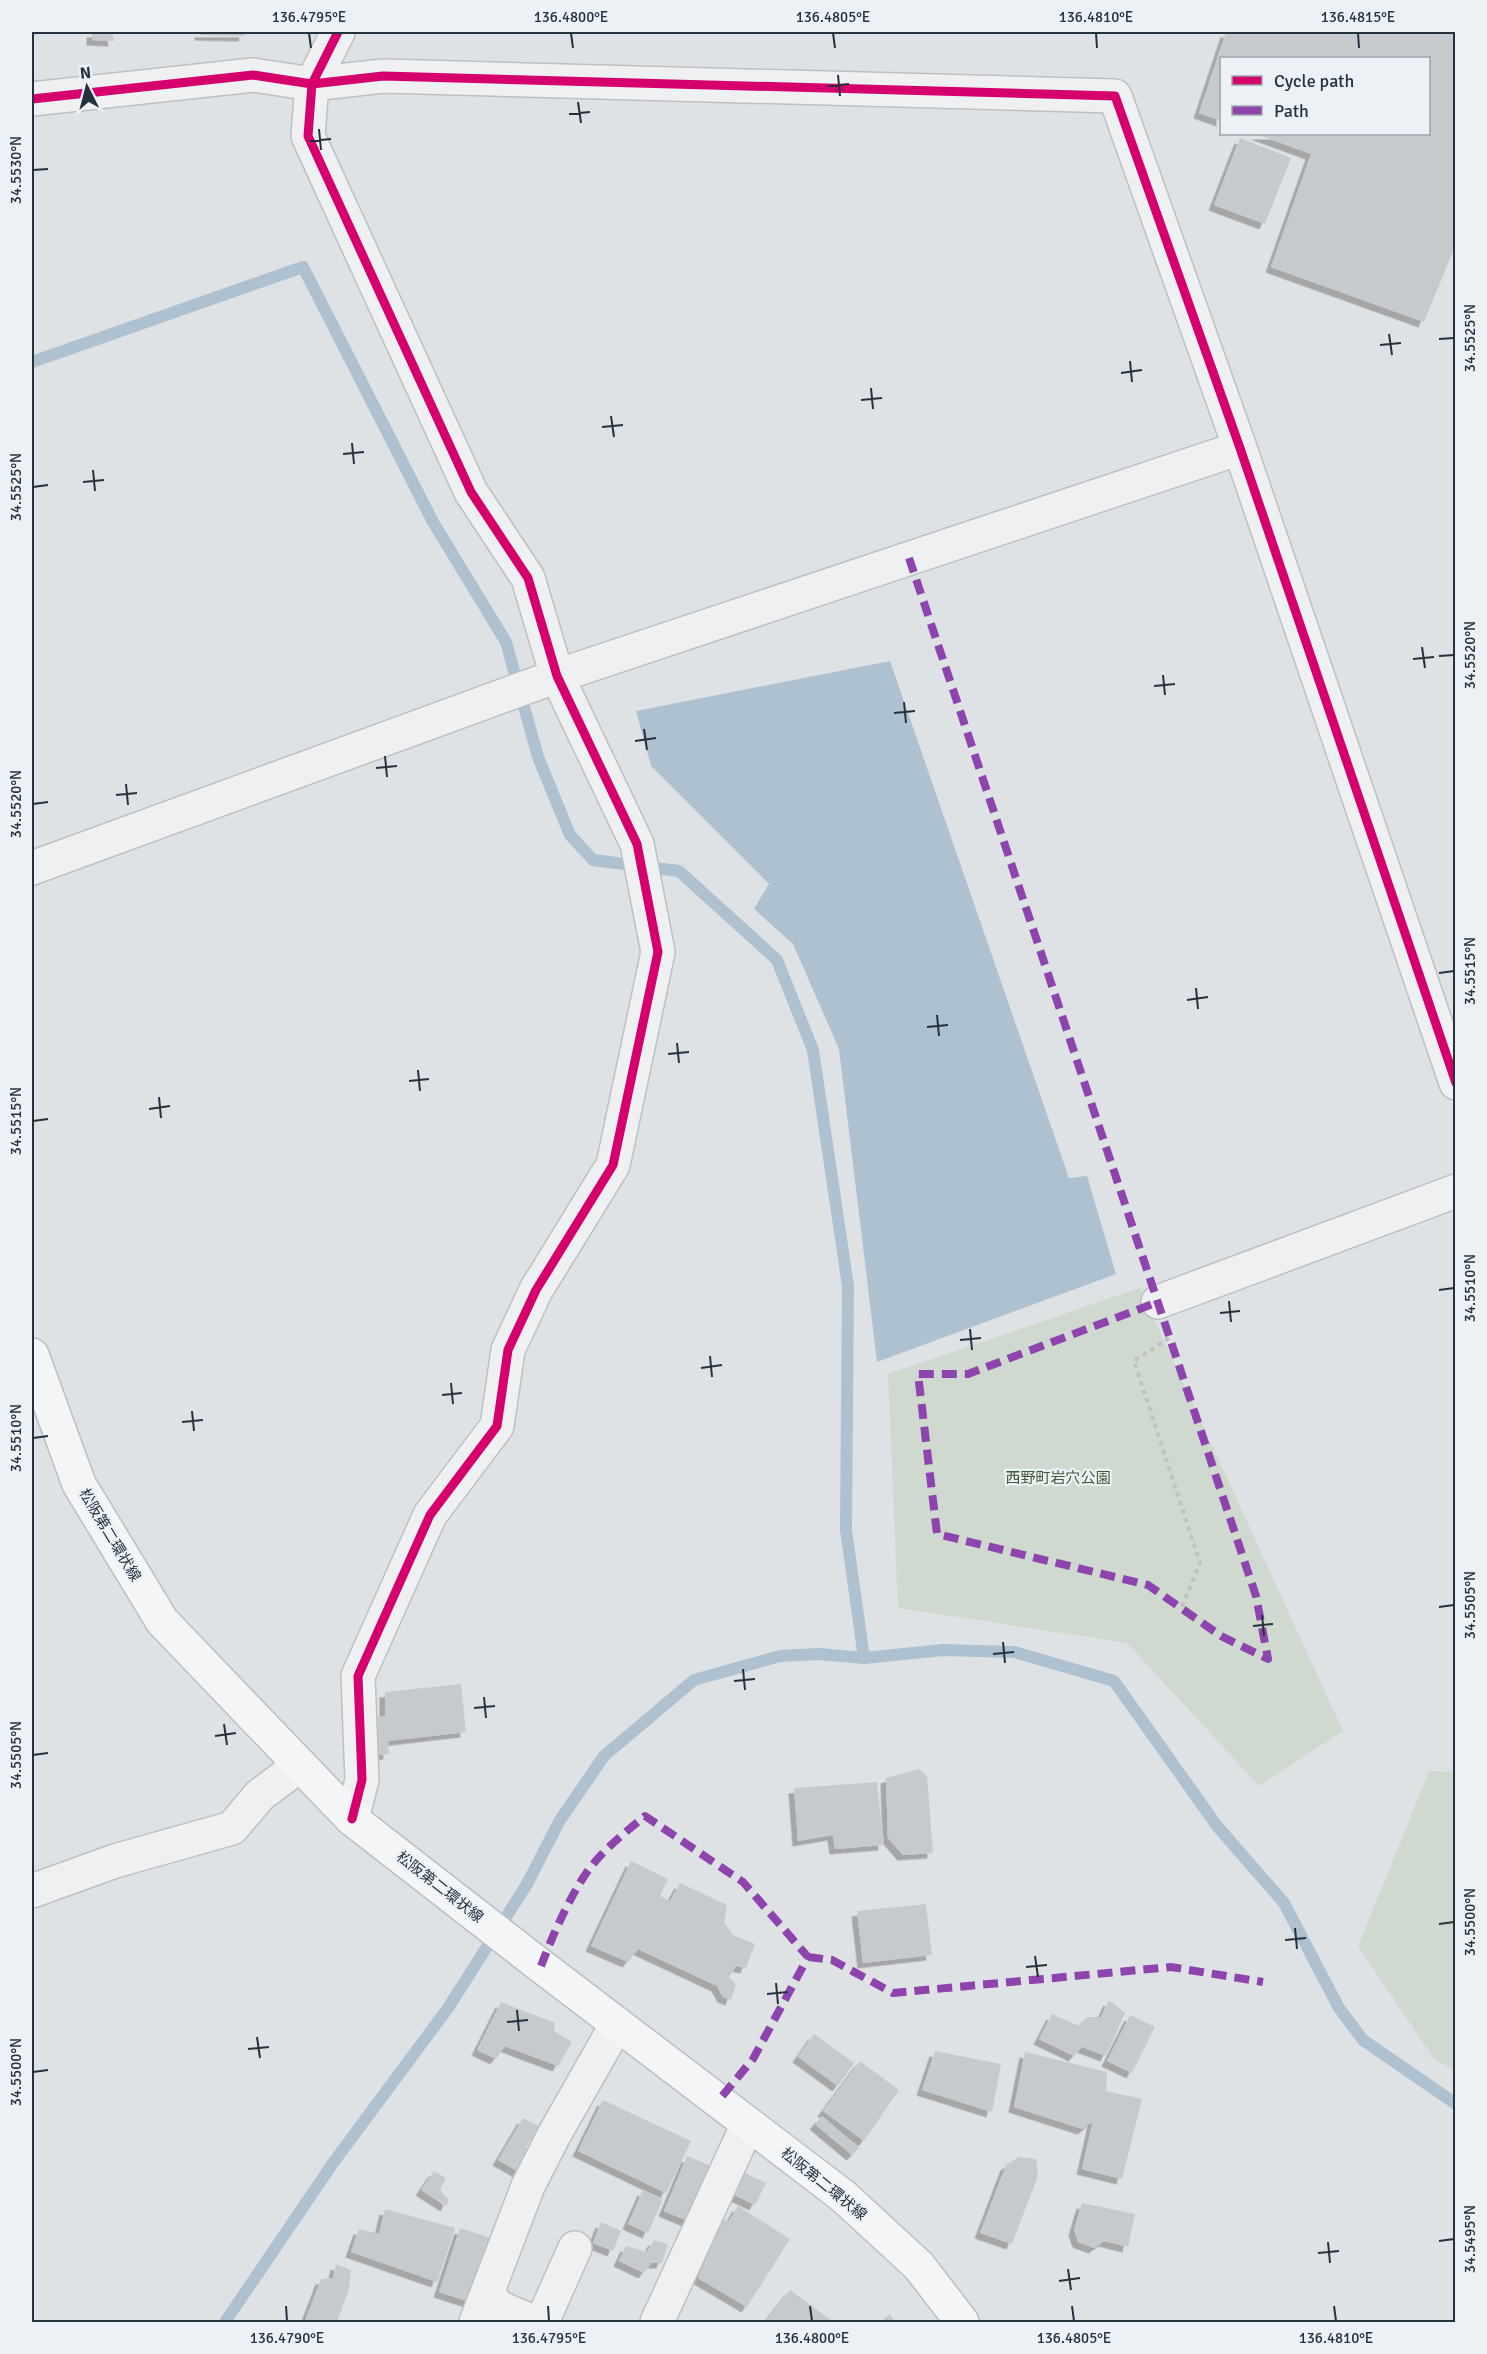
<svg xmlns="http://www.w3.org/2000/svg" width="1487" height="2354" font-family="Signika,'Noto Sans JP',sans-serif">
<defs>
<filter id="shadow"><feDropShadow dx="-5.5" dy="5.5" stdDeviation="0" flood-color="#0004"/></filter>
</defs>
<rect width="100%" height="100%" fill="#dfe2e5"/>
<path fill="#d0d9d0" d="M1140,1288L1343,1731L1259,1786L1127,1643L898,1608L888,1374Z
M1429,1771L1455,1772V2071L1434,2059L1358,1946Z"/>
<path fill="#adc1d1" d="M890,661L1069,1178L1087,1176L1116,1274L877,1362L839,1049L793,944L754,909L769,884L651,766L636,711Z"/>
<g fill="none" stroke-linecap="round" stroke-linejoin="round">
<path stroke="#adc1d1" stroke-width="12" d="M32,362L303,267L433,522L506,642L538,757L570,835L593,860L679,871L777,960L813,1050L848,1286L846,1530L864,1658L943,1650L1014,1652L1114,1681L1217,1826L1284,1903L1339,2008L1363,2040L1456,2104
M225,2322L333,2163L448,2008L527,1884L560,1820L604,1756L694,1680L780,1656L819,1654L864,1658"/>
</g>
<path fill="#c7cacd" filter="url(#shadow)" d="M92,32H112L114,41L92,40Z
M200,32H245L244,36L200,35Z
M1226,32H1456V244L1424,322L1271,267L1311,154L1256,134H1428V58H1222V121L1199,113Z
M1240,138L1291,158L1265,224L1214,205Z
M461,1684L466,1732L388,1741L389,1754L378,1755L372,1718L385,1716V1692Z
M919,1769L927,1776L933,1853L903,1855L888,1838L886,1778Z
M877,1782L884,1845L835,1849L833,1835L798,1841L794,1788Z
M631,1861L668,1879L660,1896L670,1901L680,1883L727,1905L724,1922L733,1935L755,1944L746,1968L736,1966L729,1977L736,1984L731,2000L723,1997L717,1986L638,1949L628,1962L591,1946Z
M926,1904L932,1955L863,1963L857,1911Z
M1109,2000L1125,2013L1106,2056L1082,2047L1074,2056L1039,2039L1052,2014L1079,2026L1087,2017H1101Z
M501,2002L555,2023L554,2031L572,2042L558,2066L505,2046L496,2059L477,2050Z
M1130,2015L1155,2027L1132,2073L1107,2061Z
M814,2034L854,2063L838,2086L798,2057Z
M935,2051L1001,2064L992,2112L922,2090Z
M1025,2052L1107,2072L1106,2091L1142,2099L1122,2179L1082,2169L1093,2121L1083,2129L1014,2107Z
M860,2061L899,2090L864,2141L823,2111Z
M603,2100L691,2141L666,2193L578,2151Z
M822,2116L859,2148L852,2155L815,2124Z
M523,2118L540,2127L526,2147L528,2156L519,2172L498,2160Z
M687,2156L711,2166L688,2221L664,2211Z
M1019,2157L1036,2159L1038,2176L1012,2244L980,2233L1006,2165Z
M739,2170L766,2183L755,2205L728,2192Z
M434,2171L446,2178L440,2190L449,2200L446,2206L421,2190Z
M643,2190L663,2199L648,2233L628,2224Z
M1082,2203L1135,2214L1128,2247L1104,2241L1094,2248L1078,2242L1074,2230Z
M738,2206L790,2239L747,2307L698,2278L707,2256L702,2249L714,2219L729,2221Z
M385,2209L455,2228L437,2282L351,2252L359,2229L379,2234Z
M601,2222L621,2231L613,2251L593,2243Z
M460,2228L491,2238L470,2302L439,2292Z
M654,2240L668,2244L662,2263H651L644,2273L619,2261L626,2246L647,2252Z
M336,2264L351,2270L349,2289L337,2322L305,2321L321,2279L333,2278Z
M790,2290L832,2321L830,2322H765Z
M890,2314L895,2322H881Z"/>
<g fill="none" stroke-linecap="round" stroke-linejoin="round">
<defs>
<path id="street" d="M338,32L312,84L308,136L471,492L528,578L557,676L637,844L658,952L613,1165L536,1290L508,1350L497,1426L430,1515L358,1676L362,1780L352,1819
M32,99L253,75L312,84L383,76L1115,96L1240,448L1456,1083
M32,868L557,676L1240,448
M1158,1302L1456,1191
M32,1891L115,1861L232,1828L260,1795L300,1765
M489,2292L496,2306L533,2322
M476,2322L528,2186L554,2135L617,2024
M542,2322L575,2248
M657,2322L748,2124"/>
<path id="primary" d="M32,1355L79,1484L162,1621L300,1765L352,1819L541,1966L843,2196L919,2266L962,2322"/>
</defs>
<use href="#street" stroke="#bdc0c3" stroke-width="36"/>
<use href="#primary" stroke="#bbbfc3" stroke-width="36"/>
<path stroke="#bfc1c5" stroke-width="4" stroke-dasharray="4.5 4.5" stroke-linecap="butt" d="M1169,1338L1134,1361L1200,1563L1181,1609"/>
<use href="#street" stroke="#eff0f2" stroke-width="33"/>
<use href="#primary" stroke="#f3f5f6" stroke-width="33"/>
<path stroke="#8e44ad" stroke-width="8" stroke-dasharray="15 8" stroke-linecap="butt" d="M909,558L1256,1596L1268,1659L1221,1636L1148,1585L937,1534L918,1374H968L1158,1302
M808,1957L832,1960L893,1993L1171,1967L1263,1982
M541,1966C552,1937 566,1905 583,1878C598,1854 623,1834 645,1816L743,1882L808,1957L753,2059L718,2101"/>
<defs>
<path id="cycleway" d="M338,32L312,84L308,136L471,492L528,578L557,676L637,844L658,952L613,1165L536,1290L508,1350L497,1426L430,1515L358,1676L362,1780L352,1819
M32,99L253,75L312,84L383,76L1115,96L1240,448L1456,1083"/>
</defs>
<use href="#cycleway" stroke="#ecf1f5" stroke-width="13"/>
<use href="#cycleway" stroke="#d6006c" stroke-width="9"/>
</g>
<path fill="none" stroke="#26313e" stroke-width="2" d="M309,33L311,48M571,33L573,48M833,33L835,48M1096,33L1097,48M1358,33L1359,48M838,75L840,96M828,86L849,84M578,102L581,123M569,114L590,112M319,129L321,150M310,141L331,139M33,170L48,169M1389,334L1392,355M1439,339L1454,338M1380,345L1401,343M1130,361L1132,382M1121,373L1142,370M871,388L873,409M861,400L882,398M611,416L614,437M602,427L623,425M352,443L354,464M343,454L364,452M93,470L95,491M83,482L104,480M33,487L48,485M1422,647L1425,668M1439,656L1454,655M1413,659L1434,657M1163,675L1165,695M1154,686L1175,684M904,702L906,723M894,713L915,711M644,729L647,750M635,741L656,738M385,756L387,777M376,768L397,766M126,784L128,805M116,795L137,793M33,804L48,802M1439,973L1454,971M1196,988L1198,1009M1187,1000L1208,997M937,1015L939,1036M927,1027L948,1025M677,1043L679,1063M668,1054L689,1052M418,1070L420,1091M409,1081L429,1079M159,1097L161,1118M149,1109L170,1106M33,1121L48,1119M1439,1290L1454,1288M1229,1301L1231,1322M1220,1313L1240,1311M970,1329L972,1350M960,1340L981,1338M710,1356L712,1377M701,1368L722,1365M451,1383L453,1404M442,1395L462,1393M192,1411L194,1431M182,1422L203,1420M33,1438L48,1436M1439,1607L1454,1605M1262,1615L1264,1636M1253,1626L1273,1624M1003,1642L1005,1663M993,1654L1014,1652M743,1669L745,1690M734,1681L755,1679M484,1697L486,1718M474,1708L495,1706M224,1724L227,1745M215,1736L236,1733M33,1755L48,1753M1439,1924L1454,1922M1295,1928L1297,1949M1285,1940L1306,1938M1035,1956L1038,1977M1026,1967L1047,1965M776,1983L778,2004M767,1994L788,1992M517,2010L519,2031M507,2022L528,2020M257,2037L260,2058M248,2049L269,2047M33,2072L48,2070M1439,2241L1454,2239M1328,2242L1330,2263M1318,2253L1339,2251M1068,2269L1071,2290M1059,2281L1080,2278M286,2306L287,2321M548,2306L549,2321M810,2306L812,2321M1072,2306L1074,2321M1334,2306L1336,2321"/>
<g text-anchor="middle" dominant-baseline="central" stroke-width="4.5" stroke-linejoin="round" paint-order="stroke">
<g font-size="15" fill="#3e5a33" stroke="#ecf1f5">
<text x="1058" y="1478">西野町岩穴公園</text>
</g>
<g font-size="15" fill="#26313e" stroke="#ecf1f5">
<text transform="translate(110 1535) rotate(59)">松阪第二環状線</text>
<text transform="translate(440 1887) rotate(38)">松阪第二環状線</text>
<text transform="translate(824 2184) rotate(39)">松阪第二環状線</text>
</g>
</g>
<rect width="1487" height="2354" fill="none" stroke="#ecf1f5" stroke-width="66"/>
<rect x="1220" y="57" width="210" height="78" fill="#ecf1f5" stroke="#9da4ac" stroke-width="1.5"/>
<rect x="1232" y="76" width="30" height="9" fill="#d6006c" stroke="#9da4ac" stroke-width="1.5"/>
<text x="1274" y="87" font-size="18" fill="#26313e">Cycle path</text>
<rect x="1232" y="106" width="30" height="9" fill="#8e44ad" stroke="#9da4ac" stroke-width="1.5"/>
<text x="1274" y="117" font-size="18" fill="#26313e">Path</text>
<g transform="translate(87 87) rotate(354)" stroke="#ecf1f5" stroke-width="4.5" paint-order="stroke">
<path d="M0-4.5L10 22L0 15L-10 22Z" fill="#26313e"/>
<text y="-9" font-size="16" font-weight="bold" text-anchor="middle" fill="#26313e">N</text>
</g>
<rect x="33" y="33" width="1421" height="2288" fill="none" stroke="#26313e" stroke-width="2"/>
<g font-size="15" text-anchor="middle" fill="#26313e">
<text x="309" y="22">136.4795°E</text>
<text x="571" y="22">136.4800°E</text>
<text x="833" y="22">136.4805°E</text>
<text x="1096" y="22">136.4810°E</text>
<text x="1358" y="22">136.4815°E</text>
<text transform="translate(16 170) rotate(-90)" y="5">34.5530°N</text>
<text transform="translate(1470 338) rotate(-90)" y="5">34.5525°N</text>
<text transform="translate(16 487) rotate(-90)" y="5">34.5525°N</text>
<text transform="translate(1470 655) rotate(-90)" y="5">34.5520°N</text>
<text transform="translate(16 804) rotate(-90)" y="5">34.5520°N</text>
<text transform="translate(1470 971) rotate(-90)" y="5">34.5515°N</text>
<text transform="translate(16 1121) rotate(-90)" y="5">34.5515°N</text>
<text transform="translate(1470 1288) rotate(-90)" y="5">34.5510°N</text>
<text transform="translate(16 1438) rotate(-90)" y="5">34.5510°N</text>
<text transform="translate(1470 1605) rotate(-90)" y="5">34.5505°N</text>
<text transform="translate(16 1755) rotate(-90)" y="5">34.5505°N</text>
<text transform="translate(1470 1922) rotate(-90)" y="5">34.5500°N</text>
<text transform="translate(16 2072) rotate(-90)" y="5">34.5500°N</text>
<text transform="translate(1470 2239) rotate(-90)" y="5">34.5495°N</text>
<text x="287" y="2343">136.4790°E</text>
<text x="549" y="2343">136.4795°E</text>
<text x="812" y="2343">136.4800°E</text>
<text x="1074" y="2343">136.4805°E</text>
<text x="1336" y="2343">136.4810°E</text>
</g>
</svg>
